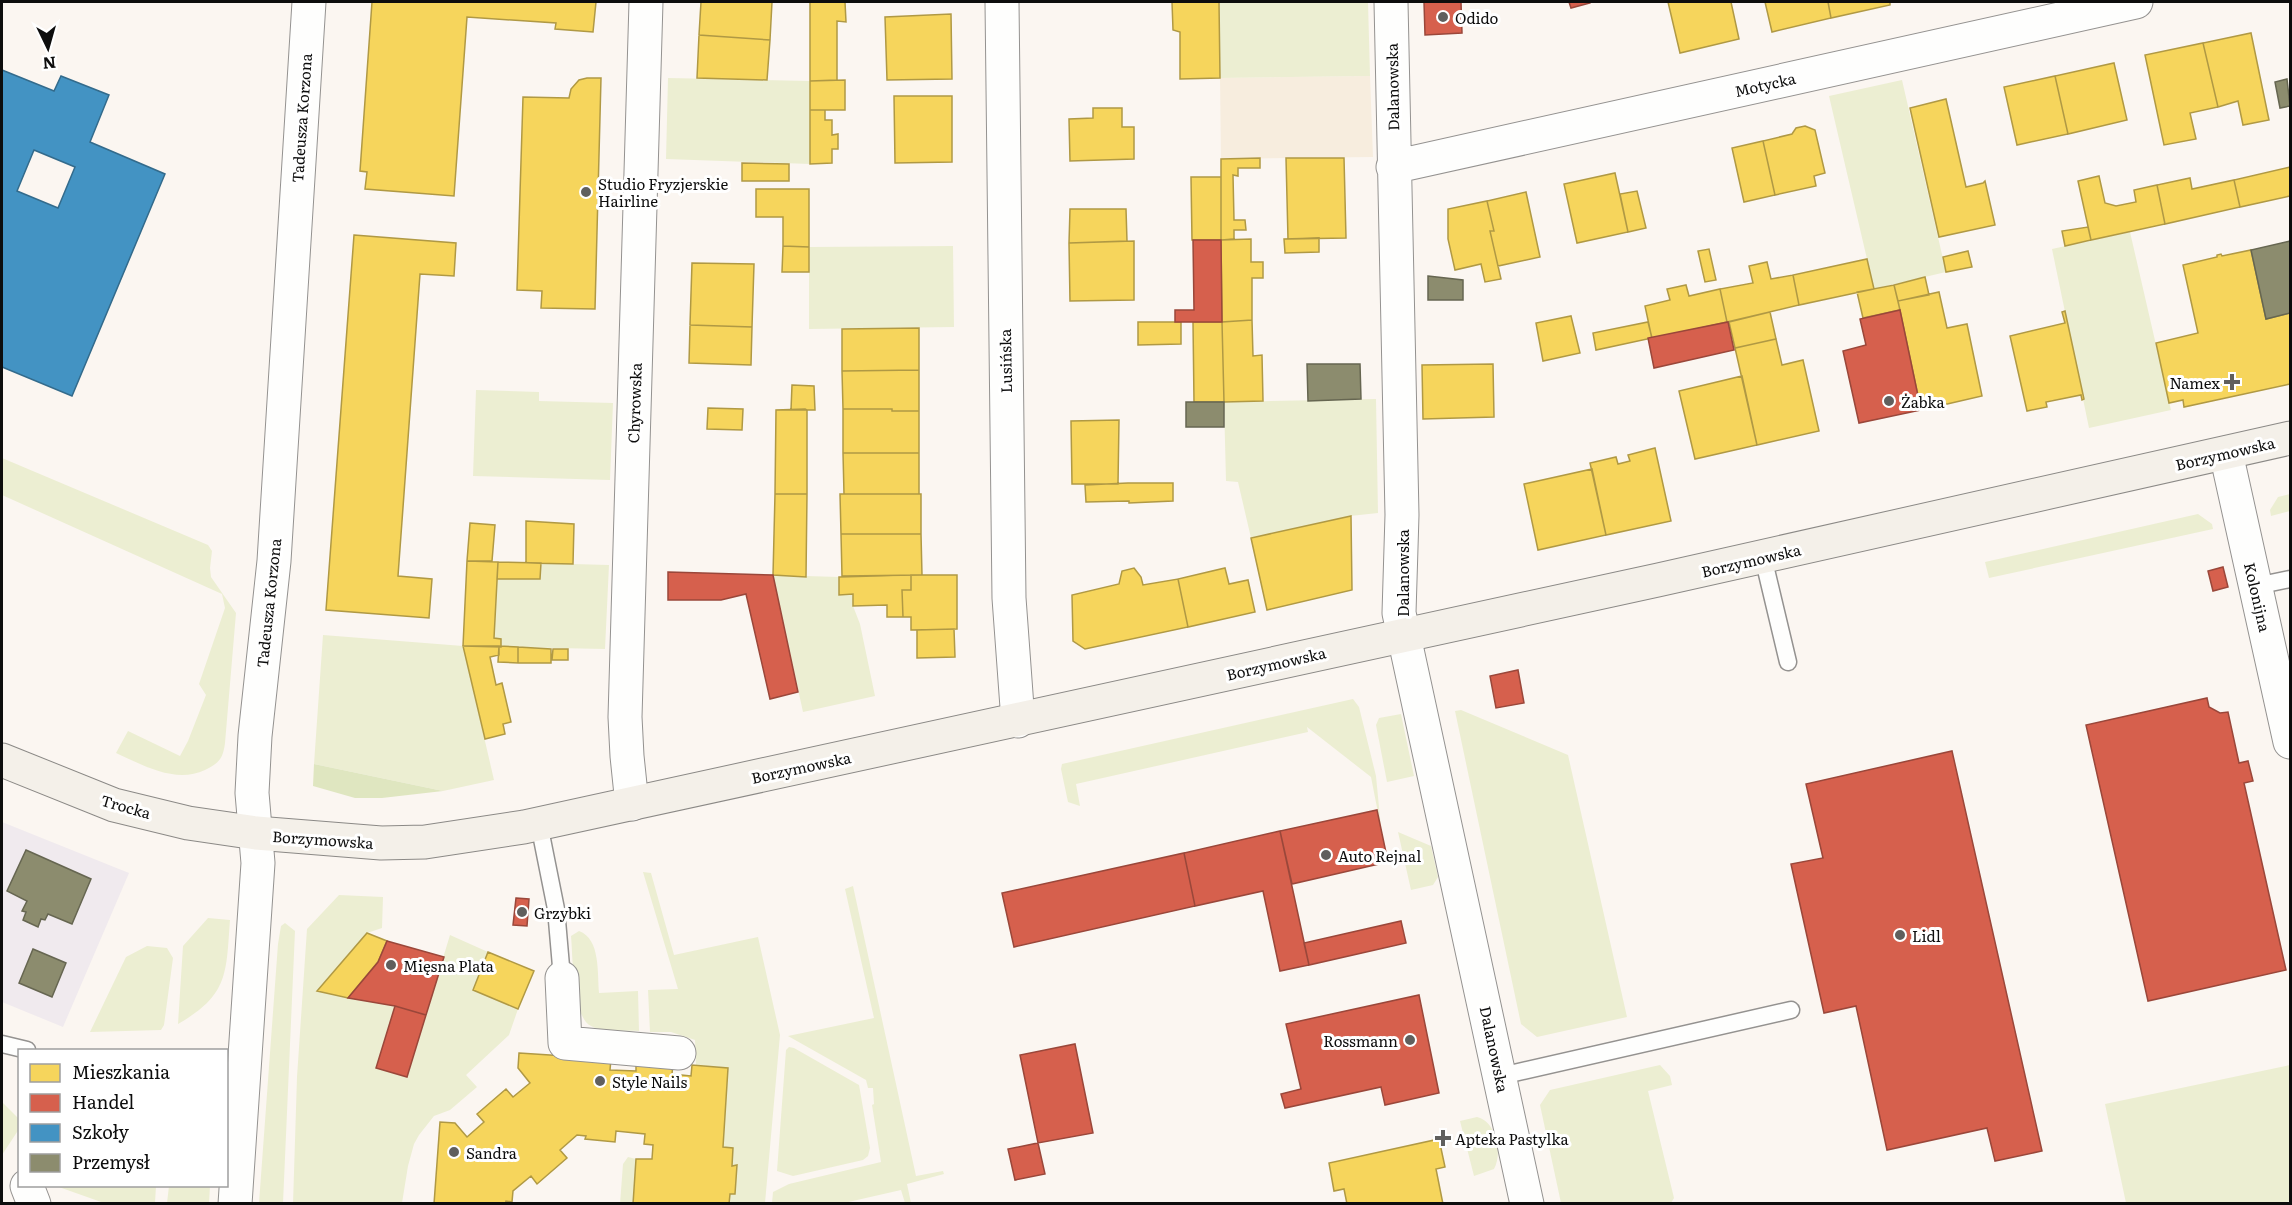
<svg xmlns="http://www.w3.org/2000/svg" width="2292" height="1205" font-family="Literata,serif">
<rect width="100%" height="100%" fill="#fbf6f1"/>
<path fill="#f0eaee" d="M2,822L129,873L63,1027L2,1002Z"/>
<path fill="#f7edde" d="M1370,76L1373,157L1221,159L1220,78Z"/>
<path fill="#eceed2" d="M1219,2H1368L1370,76L1220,78Z
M668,78L810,81V164L666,159Z
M1902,80L1946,272L1874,289L1829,96Z
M2130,232L2171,410L2089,428L2052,249Z
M953,246L954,327L809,329V247Z
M476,390L539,392V401L613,403L610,480L473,476Z
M1376,399L1378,513L1350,516L1251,538L1238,482L1226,481L1224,402Z
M2,458L208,545L212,551L210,568L211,577L236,613L225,743C223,759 219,763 205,770C175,784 143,765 116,753L128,731L180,756L188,741L206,695L199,684L225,608L222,594L2,495Z
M2290,494V511L2271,516L2270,510L2278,497Z
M2198,514L2212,524L2213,529L1989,578L1985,562Z
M467,561L609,565L605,649L463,646L494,780L443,791L314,764L323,635L463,646Z
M773,575L839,577V594H853V606L860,624L875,696L803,712Z
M1353,699L1359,707L1376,776L1381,828L1371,777L1307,727L1308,732L1076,784L1080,806L1068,802L1061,769L1062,764Z
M1461,710L1568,755L1627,1017L1537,1037L1521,1024L1455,711Z
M1401,714L1414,776L1387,782L1376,725L1379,718Z
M1398,832L1431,846L1438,877L1433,885L1411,890Z
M643,872L651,873L674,955L758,937L780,1035L765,1203H729L730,1194L735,1193L737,1166H732L733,1148L723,1147L728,1068L696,1065L695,1040L671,1032H650L648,990L678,989Z
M853,886L916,1176L943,1171L944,1174L907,1184L911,1203H905L901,1190L844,1203H772L773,1192L789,1184L881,1162L872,1105L874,1104L873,1088H868L866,1080L788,1036L874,1018L845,889Z
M339,895L383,897L382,928L367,933L317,991L395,1006L376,1068L407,1077L450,935L488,952L473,990L518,1009L509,1035L466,1075L477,1087L450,1110L434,1116L419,1135L414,1144L408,1166L402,1203L293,1204L297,1077L307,929Z
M208,918L230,920C226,973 229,995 178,1024L183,946Z
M285,923L295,931L283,1203H259L278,944L281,926Z
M579,931C601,939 597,974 599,993L638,991L639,1031C625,1030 604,1033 591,1026C572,1017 573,956 571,936Z
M147,946L167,948L173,958L164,1025L161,1030L90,1032L126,957Z
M789,1047L794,1048L859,1085L870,1148L868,1156L863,1160L793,1176L777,1171L786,1050Z
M1660,1065L1670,1076L1672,1085L1648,1091L1674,1198L1671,1203H1561L1540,1105L1550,1090Z
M2290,1065V1201L2278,1204L2126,1203L2105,1104Z
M2,1102L19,1119V1129L2,1155Z
M1477,1117C1496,1121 1503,1153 1494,1169L1474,1176L1460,1121Z
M628,1157L636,1159L633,1203L620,1204L623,1164Z
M56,1186H156L155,1203H104Z
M169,1186H210L209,1203H167Z"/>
<path fill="#dfe6c0" d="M314,764L443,791L382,798H355L313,786Z"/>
<path fill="#f6d55c" stroke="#b09944" stroke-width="1.5" d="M372,2H596L593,32L555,29L556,23L467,17L454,196L365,189L367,172L360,171Z
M701,2H772L770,40L699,35Z
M810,2H845L846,22L837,21V80L810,81Z
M1172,2H1219L1220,78L1180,79V32L1173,30Z
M1668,2H1731L1739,39L1680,53Z
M1765,2H1828L1831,18L1772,32Z
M1828,2H1890V5L1831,18Z
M951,14L952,79L887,80L885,17Z
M2251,33L2269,120L2243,125L2238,101L2218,107L2203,43Z
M699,35L770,40L767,80L697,78Z
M2203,43L2218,107L2190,113L2196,139L2164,145L2145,55Z
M2114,63L2127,120L2068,134L2055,76Z
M2055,76L2068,134L2017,145L2004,87Z
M587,78H601L595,309L541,308L542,291L517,290L523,97L569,98L571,89L579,80Z
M845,80V110H810V81Z
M894,96H952V162L895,163Z
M1946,99L1966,187L1983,183L1985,181L1995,225L1939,237L1910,108Z
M1093,108H1122V127H1134V159L1070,161L1069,119L1093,118Z
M810,110H825V120H832V135L838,134V149H832V163L810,164Z
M1805,126L1815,130L1825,173L1814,176L1816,186L1775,195L1763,141L1792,134L1796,128Z
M1763,141L1775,195L1744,202L1732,148Z
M1260,158V168H1238V176L1233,175L1234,220H1245L1246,230H1234V239L1221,240V159Z
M1286,158H1344L1346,238L1288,239Z
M742,163L789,164V181H742Z
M2290,167V196L2240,207L2234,180Z
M1615,173L1628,232L1577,243L1564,184Z
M2099,176L2105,203L2116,206L2136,202L2134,190L2157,185L2165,224L2091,240L2078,181Z
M1191,177H1221V240H1192Z
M2190,178L2192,189L2234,180L2240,207L2165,224L2157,185Z
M756,189H809V247L783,246V217H756Z
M1637,191L1646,228L1628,232L1620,194Z
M1526,192L1540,257L1498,266L1490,231H1494L1487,201Z
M1487,201L1494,231H1490L1501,279L1485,282L1481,264L1455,270L1448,239V209Z
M1070,209H1126L1127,241L1069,243Z
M2088,227L2091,240L2065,246L2062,231Z
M354,235L456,243L454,276L420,274L398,576L432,579L429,618L326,610Z
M1319,238V252L1285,253L1284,239Z
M1251,239V262H1263V278H1252V320L1222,322L1221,240Z
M1134,241V300L1070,301L1069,243Z
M783,246L809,247V272H782Z
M1709,249L1716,280L1705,282L1698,251Z
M2251,250L2266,319L2290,313V384L2184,407L2183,400L2169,403L2156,343L2198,333L2183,265L2217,257V255L2221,254L2222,256Z
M1968,251L1972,267L1946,272L1943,257Z
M1867,259L1874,289L1799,305L1793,275Z
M1767,262L1771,279L1793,275L1799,305L1727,322L1720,289L1753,283L1749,266Z
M692,263L754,264L752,327L690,325Z
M1925,277L1929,295L1898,301L1894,285Z
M1686,285L1689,296L1720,289L1727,322L1652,339L1645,306L1670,300L1667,289Z
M1894,285L1900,310L1863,318L1857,292Z
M1939,292L1947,328L1967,324L1982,396L1921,410L1898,301Z
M2065,311L2084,399L2082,400L2081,395L2046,402L2047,407L2027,411L2010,336L2065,323L2062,312Z
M1770,312L1776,339L1735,348L1729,322Z
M1571,316L1580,353L1543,361L1536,323Z
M1252,320L1253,356L1262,355L1263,401L1224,402L1222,322Z
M1138,322H1181V344L1138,345Z
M1193,322H1222L1224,402H1194Z
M1648,322L1652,338L1596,350L1593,333Z
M690,325L752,327L751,365L689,363Z
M919,328V370L842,371V329Z
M1776,339L1782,365L1803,360L1819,431L1757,445L1735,348Z
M1493,364L1494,417L1423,419L1422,365Z
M919,370V411H892V409H843L842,371Z
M1742,376L1757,445L1695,459L1679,391Z
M792,385L814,386L815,410H791Z
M708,408L743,409L742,430L707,429Z
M805,409L807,410V494H775L776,410Z
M843,409H892V411H919V453H843Z
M1119,420L1118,484H1072L1071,421Z
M1655,448L1671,521L1606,535L1590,463L1616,457L1618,464L1630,461L1628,455Z
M843,453H919V494H844Z
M1592,469L1606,535L1538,550L1524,484Z
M1128,483H1173V501L1129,503V501L1086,502L1085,485Z
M775,494H807L806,577L773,575Z
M840,494H921V534H841Z
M1351,516L1352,590L1267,610L1251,538Z
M526,521L574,524L573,564L526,563Z
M470,523L495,525L492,561H467Z
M841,534H921L922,575L842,576Z
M467,561L498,562L494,638L501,639V647L463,646Z
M498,562L541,563L540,579H497Z
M1134,568L1141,577L1143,585L1178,579L1188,627L1085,649L1073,641L1072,595L1119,584L1122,571Z
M1225,568L1229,584L1248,580L1255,612L1188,627L1178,579Z
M911,575H957V629L911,630V617H903L902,590H911Z
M911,575V590H902L903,617H887V605L853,606V594L839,595V577Z
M954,629L955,657L917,658V630Z
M463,646H499V655L490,657L496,685L502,683L511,722L503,724L505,734L485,739Z
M499,646L518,647V663L498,662Z
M518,647L551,649V663H518Z
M553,649H568V660H552Z
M367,933L387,941L378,962L348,998L317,991Z
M488,952L534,971L518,1009L473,990Z
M519,1053L611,1059L610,1070L636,1071V1061L673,1064L672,1074L691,1076L692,1065L728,1068L723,1147L733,1148L732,1166L737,1165L735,1194H730L729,1204H633L636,1159H652L653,1145L644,1144L645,1134L616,1131L615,1142L585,1139L586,1136L577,1135L560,1150L567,1158L537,1184L531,1176L513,1191L512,1202L506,1201L505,1204H434L440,1122L455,1123L467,1137L484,1122L477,1114L506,1089L513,1097L530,1083L518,1068Z
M1439,1139L1445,1167L1436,1169L1443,1204H1347L1344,1189L1334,1191L1329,1163Z"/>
<path fill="#d6604d" stroke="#9a473a" stroke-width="1.5" d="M1424,2H1461L1462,33L1425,35Z
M1569,2H1590V3L1571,8Z
M1193,240H1221L1222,322H1175V310H1194Z
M1900,310L1921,410L1859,423L1843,351L1866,345L1860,319Z
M1728,322L1734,350L1654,368L1648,338Z
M2223,567L2228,587L2213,591L2208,571Z
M668,572L773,575L798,692L770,699L746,594L721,600H668Z
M1518,670L1524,703L1496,708L1490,676Z
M2207,698L2209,707L2220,713L2228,712L2239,763L2248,761L2253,781L2244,783L2286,970L2148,1001L2086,725Z
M1952,751L2042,1151L1995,1161L1987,1128L1887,1150L1856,1006L1824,1013L1791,864L1823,858L1806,784Z
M1377,810L1388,862L1292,884L1280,831Z
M1280,831L1309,965L1280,971L1263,891L1195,906L1184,853Z
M1184,853L1195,906L1014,947L1002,893Z
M516,898L529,899L527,926L513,925Z
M1401,921L1406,943L1309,965L1304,943Z
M387,941L444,957L426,1015L395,1006L348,998L378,962Z
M1419,995L1439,1093L1385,1105L1381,1087L1285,1108L1281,1094L1301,1089L1286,1024Z
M395,1006L426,1015L407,1077L376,1068Z
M1075,1044L1093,1133L1038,1143L1020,1055Z
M1038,1143L1045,1174L1015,1180L1008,1149Z"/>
<path fill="#4393c3" stroke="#336b8c" stroke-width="1.5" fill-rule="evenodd" d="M2,70L54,91L61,76L109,95L90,142L165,174L72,396L2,367ZM34,150L75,167L58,208L17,191Z"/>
<path fill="#8c8c6e" stroke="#666651" stroke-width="1.5" d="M2287,79L2290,106L2280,108L2275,82Z
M2290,241V313L2266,319L2251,250Z
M1428,276L1463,280V300H1428Z
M1307,364H1360L1361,399L1308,401Z
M1186,402H1224V427H1186Z
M26,850L91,879L72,924L48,914L45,920L41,919L38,927L23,920L26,912L22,911L27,901L7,891Z
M33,949L66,963L52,997L19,983Z"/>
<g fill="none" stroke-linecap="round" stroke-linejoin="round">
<defs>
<path id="lane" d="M1763,557L1788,662
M2256,586L2290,579
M539,824L556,909L562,978
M2,1044L27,1050
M1501,1076L1791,1010"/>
<path id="street" d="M1002,2L1009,598L1018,721
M1391,2L1402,515L1399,613L1527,1204
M1393,167L2136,2
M2226,453L2290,742
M632,804L627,756L625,717L646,2
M562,978L565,1043L679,1053
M27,1186L34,1204
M235,1204L258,863L252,793L255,736L274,561L309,2"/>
<path id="secondary" d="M2,760L114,805L188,823L256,833L381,843L425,842L524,827L1658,580L2290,438"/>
</defs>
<use href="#lane" stroke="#949290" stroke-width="19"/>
<use href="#street" stroke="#949290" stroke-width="35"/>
<use href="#secondary" stroke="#8b8986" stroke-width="35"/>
<use href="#lane" stroke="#fefefd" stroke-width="16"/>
<use href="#street" stroke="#fefefd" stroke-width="33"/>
<use href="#secondary" stroke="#f4f0e9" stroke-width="33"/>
</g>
<g fill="#605f5d" stroke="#fff" stroke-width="2">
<circle cx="1443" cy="17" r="6"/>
<circle cx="586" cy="192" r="6"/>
<path d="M2229 373h6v6h6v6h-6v6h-6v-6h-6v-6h6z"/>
<circle cx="1889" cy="401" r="6"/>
<circle cx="1326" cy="855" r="6"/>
<circle cx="522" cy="912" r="6"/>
<circle cx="1900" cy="935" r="6"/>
<circle cx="391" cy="965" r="6"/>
<circle cx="1410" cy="1040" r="6"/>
<circle cx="600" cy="1081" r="6"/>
<path d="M1440 1129h6v6h6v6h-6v6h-6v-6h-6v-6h6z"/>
<circle cx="454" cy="1152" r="6"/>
</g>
<g text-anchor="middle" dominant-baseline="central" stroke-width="6" stroke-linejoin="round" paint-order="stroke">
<g font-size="15" fill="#0d0d0d" stroke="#fff" text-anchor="start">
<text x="1455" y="17">Odido</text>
<text x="598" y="183">Studio Fryzjerskie<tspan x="598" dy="17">Hairline</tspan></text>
<text x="2220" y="382" text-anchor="end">Namex</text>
<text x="1901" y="401">Żabka</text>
<text x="1338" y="855">Auto Rejnal</text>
<text x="534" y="912">Grzybki</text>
<text x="1912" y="935">Lidl</text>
<text x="403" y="965">Mięsna Plata</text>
<text x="1398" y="1040" text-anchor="end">Rossmann</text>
<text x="612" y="1081">Style Nails</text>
<text x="1455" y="1138">Apteka Pastylka</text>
<text x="466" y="1152">Sandra</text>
</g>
<g font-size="15" fill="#0d0d0d" stroke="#fff">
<text transform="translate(1765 84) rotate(-13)">Motycka</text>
<text transform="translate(1392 87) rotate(-91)">Dalanowska</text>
<text transform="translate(301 118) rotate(-86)">Tadeusza Korzona</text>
<text transform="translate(1005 361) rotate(-91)">Lusińska</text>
<text transform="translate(634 403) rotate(-88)">Chyrowska</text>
<text transform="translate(2225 453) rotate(-13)">Borzymowska</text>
<text transform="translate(1751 560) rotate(-13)">Borzymowska</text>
<text transform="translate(1402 573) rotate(-90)">Dalanowska</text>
<text transform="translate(2258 597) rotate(77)">Kolonijna</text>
<text transform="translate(268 603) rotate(-84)">Tadeusza Korzona</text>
<text transform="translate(1276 663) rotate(-13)">Borzymowska</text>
<text transform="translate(801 767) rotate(-12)">Borzymowska</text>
<text transform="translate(126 806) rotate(16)">Trocka</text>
<text transform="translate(323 839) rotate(4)">Borzymowska</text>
<text transform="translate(1495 1049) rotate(78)">Dalanowska</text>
</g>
</g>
<rect width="2292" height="1205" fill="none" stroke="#0d0d0d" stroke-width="6"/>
<rect x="18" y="1049" width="210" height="138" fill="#ffffff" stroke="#9e9e9e" stroke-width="1.5"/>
<rect x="30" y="1064" width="30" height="18" fill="#f6d55c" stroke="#9e9e9e" stroke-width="1.5"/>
<text x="72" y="1079" font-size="18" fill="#0d0d0d">Mieszkania</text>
<rect x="30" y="1094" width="30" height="18" fill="#d6604d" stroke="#9e9e9e" stroke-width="1.5"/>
<text x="72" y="1109" font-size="18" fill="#0d0d0d">Handel</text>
<rect x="30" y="1124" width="30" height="18" fill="#4393c3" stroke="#9e9e9e" stroke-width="1.5"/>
<text x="72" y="1139" font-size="18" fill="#0d0d0d">Szkoły</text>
<rect x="30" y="1154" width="30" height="18" fill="#8c8c6e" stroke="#9e9e9e" stroke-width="1.5"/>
<text x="72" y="1169" font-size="18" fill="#0d0d0d">Przemysł</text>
<g transform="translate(48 48) rotate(175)" stroke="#ffffff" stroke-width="4.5" paint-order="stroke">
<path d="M0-4.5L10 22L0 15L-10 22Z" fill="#0d0d0d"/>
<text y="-9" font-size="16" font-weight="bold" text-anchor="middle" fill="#0d0d0d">N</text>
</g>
</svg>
